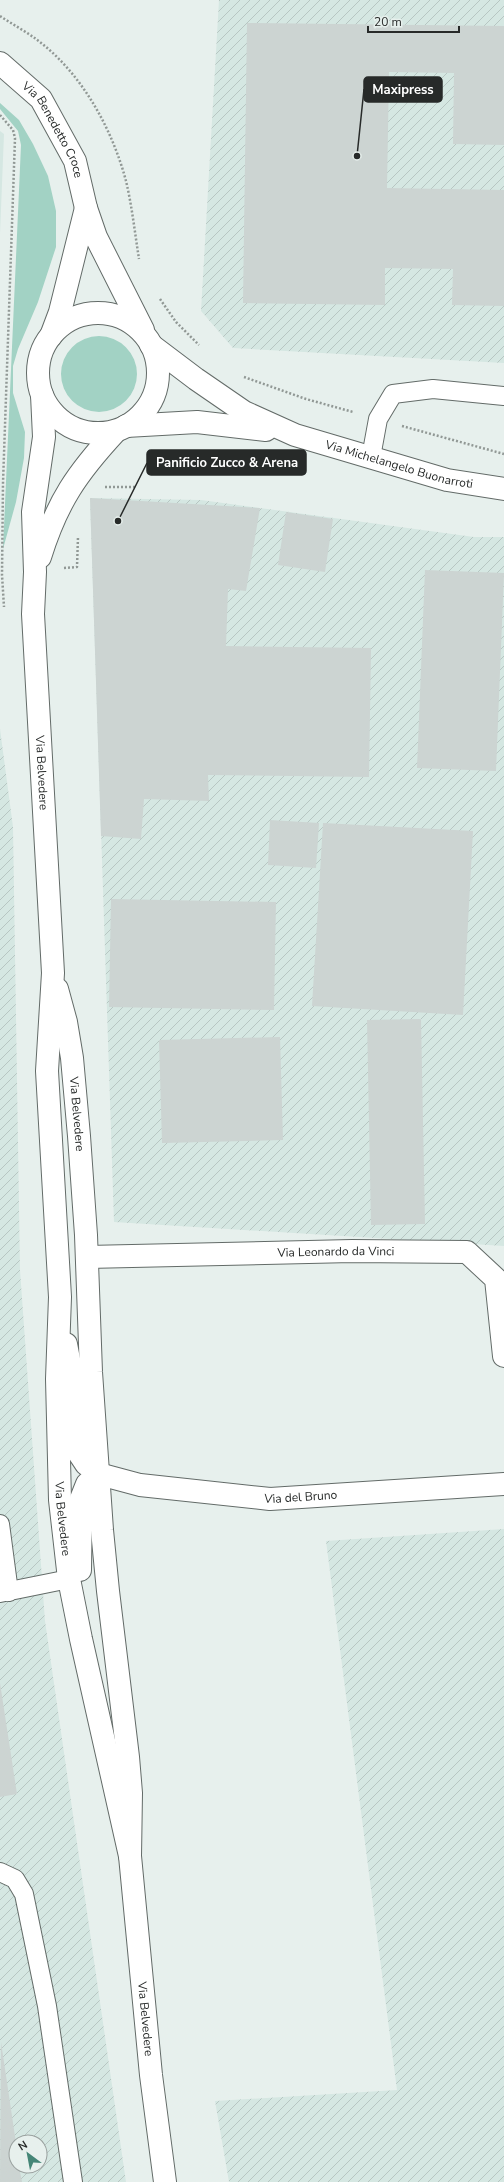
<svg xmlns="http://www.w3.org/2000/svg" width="504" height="2182" font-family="'Nunito Sans',sans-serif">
<defs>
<pattern id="industrial-furrows" width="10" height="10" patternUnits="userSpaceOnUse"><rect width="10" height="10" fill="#d5e7e2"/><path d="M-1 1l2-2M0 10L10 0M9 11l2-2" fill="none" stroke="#b7c6c2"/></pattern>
</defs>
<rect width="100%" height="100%" fill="#e7f0ed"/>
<path fill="#d5e7e2" d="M0,131L4,134L0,234Z"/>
<path fill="url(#industrial-furrows)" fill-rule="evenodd" d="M219,0H504V363L233,348L201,311Z
M90,498L201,500L474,537H504V1246L114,1222Z
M0,729L13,827L20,1270L45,1621L126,2182H0ZM16,2142H40V2166H16Z
M504,1529V2182H229L215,2101L397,2090L326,1541Z"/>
<path fill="#a2d2c4" d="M0,103L19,120L33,144L48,176L56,211V247L38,302L18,349L13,366V393L25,432L24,458L16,502L3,549L21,145L18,131L0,109Z
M61 374a38 38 0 1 1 76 0a38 38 0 1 1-76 0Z"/>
<path fill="#ccd4d2" d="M247,23L504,26V145L453,144L454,73L389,72L387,188L504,190V306L452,305L453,269L385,268V305L243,303Z
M90,498L260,508L246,591L228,589L226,646L371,648L369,777L208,775L209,801L144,799L141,839L101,836Z
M286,512L333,519L325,572L278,565Z
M425,570L504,573L496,771L417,768Z
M270,820L319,823L316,868L268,865Z
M323,823L473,831L463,1015L312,1006Z
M111,899L276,902L274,1010L109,1007Z
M421,1019L425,1224L371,1225L367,1020Z
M280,1037L283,1140L162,1143L159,1040Z
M0,1683L17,1794L0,1797Z
M1,2042L16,2143V2166H19L22,2182H0Z"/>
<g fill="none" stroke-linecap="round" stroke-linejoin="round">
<defs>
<path id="service" d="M371,457L378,419L393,394L433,389L504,396
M0,1524L9,1592
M0,1593L69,1579
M0,1872L15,1879L24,1894L47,2006L73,2182"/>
<g id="minor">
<path id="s1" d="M151,345L196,379L244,412L295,435L447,480L504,489"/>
<path d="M126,426L197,422L266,430"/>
<path id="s2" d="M87,1257L352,1251L467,1252L496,1279L504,1356"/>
<path id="s3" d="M99,1474L140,1485L270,1499L504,1484"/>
</g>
<g id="tertiary">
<path id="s4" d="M0,63L41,99L75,161L86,208L96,237L143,330"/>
<circle cx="98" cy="373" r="60"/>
<path d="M51,336L60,312L86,208"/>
<path id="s5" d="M42,395L44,437L33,512L35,572L33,614L53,973L47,1071L60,1297L57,1379L60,1500L69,1579L81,1639L130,1856"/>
<path d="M40,557C57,502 77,473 116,431"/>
<path id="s6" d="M57,989L66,1022L72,1058L79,1136L86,1235L91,1372L102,1530L108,1591L128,1757L131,1793L130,1856L151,2075L165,2182"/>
<path d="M66,1344L73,1380L78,1452L86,1464L99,1474L87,1484L81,1499L80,1570"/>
</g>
</defs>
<use href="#service" stroke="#636b68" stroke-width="20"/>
<use href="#minor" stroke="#636b68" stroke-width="24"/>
<use href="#tertiary" stroke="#636b68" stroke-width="24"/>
<path stroke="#919895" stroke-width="2.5" stroke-dasharray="2 2" stroke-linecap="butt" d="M0,16C12,24 25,31 36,39C81,72 112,128 126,181C132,206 135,234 139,259
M0,115L13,130L15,138L3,483L2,575L4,607
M160,299L176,322L199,345
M244,377L306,399L353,412
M402,426L504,454
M105,487H137
M64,568L77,567L78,537"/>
<use href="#service" stroke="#fff" stroke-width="18"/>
<use href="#minor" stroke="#fff" stroke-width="22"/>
<use href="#tertiary" stroke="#fff" stroke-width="22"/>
</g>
<g text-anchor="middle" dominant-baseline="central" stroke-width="3.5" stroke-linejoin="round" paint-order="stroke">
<g font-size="12" fill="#272a29" stroke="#e7f0ed">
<text stroke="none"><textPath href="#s4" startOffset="87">Via Benedetto Croce</textPath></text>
<text stroke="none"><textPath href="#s1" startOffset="279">Via Michelangelo Buonarroti</textPath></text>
<text stroke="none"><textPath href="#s5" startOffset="379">Via Belvedere</textPath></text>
<text stroke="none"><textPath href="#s6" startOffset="127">Via Belvedere</textPath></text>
<text stroke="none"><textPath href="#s2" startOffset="249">Via Leonardo da Vinci</textPath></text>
<text stroke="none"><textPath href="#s3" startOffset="204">Via del Bruno</textPath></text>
<text stroke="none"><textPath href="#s5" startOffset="1126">Via Belvedere</textPath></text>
<text stroke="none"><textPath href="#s6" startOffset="1035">Via Belvedere</textPath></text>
</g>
</g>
<path fill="none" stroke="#272a29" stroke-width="1.5" d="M357 156L364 89M118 521L147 463"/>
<g fill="#272a29" stroke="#e7f0ed" stroke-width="1.5">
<circle cx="357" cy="156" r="4"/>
<circle cx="118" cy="521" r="4"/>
</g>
<g fill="#272a29" stroke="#272a29" stroke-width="1.5">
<rect x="364" y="77" width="78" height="25" rx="4"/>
<rect x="147" y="450" width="159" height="25" rx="4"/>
</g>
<g font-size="13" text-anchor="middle" font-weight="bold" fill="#fff">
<text x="403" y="94">Maxipress</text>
<text x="227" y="467">Panificio Zucco &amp; Arena</text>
</g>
<g transform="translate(28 2154) rotate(328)"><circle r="19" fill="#e7f0ed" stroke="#9aa19f"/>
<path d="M0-3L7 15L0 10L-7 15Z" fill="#458677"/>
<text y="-6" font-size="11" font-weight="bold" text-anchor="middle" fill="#272a29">N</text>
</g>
<path d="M368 26v6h91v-6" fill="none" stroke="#272a29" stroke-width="2"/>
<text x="374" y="26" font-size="12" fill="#272a29" stroke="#e7f0ed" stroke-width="3" paint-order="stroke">20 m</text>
</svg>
